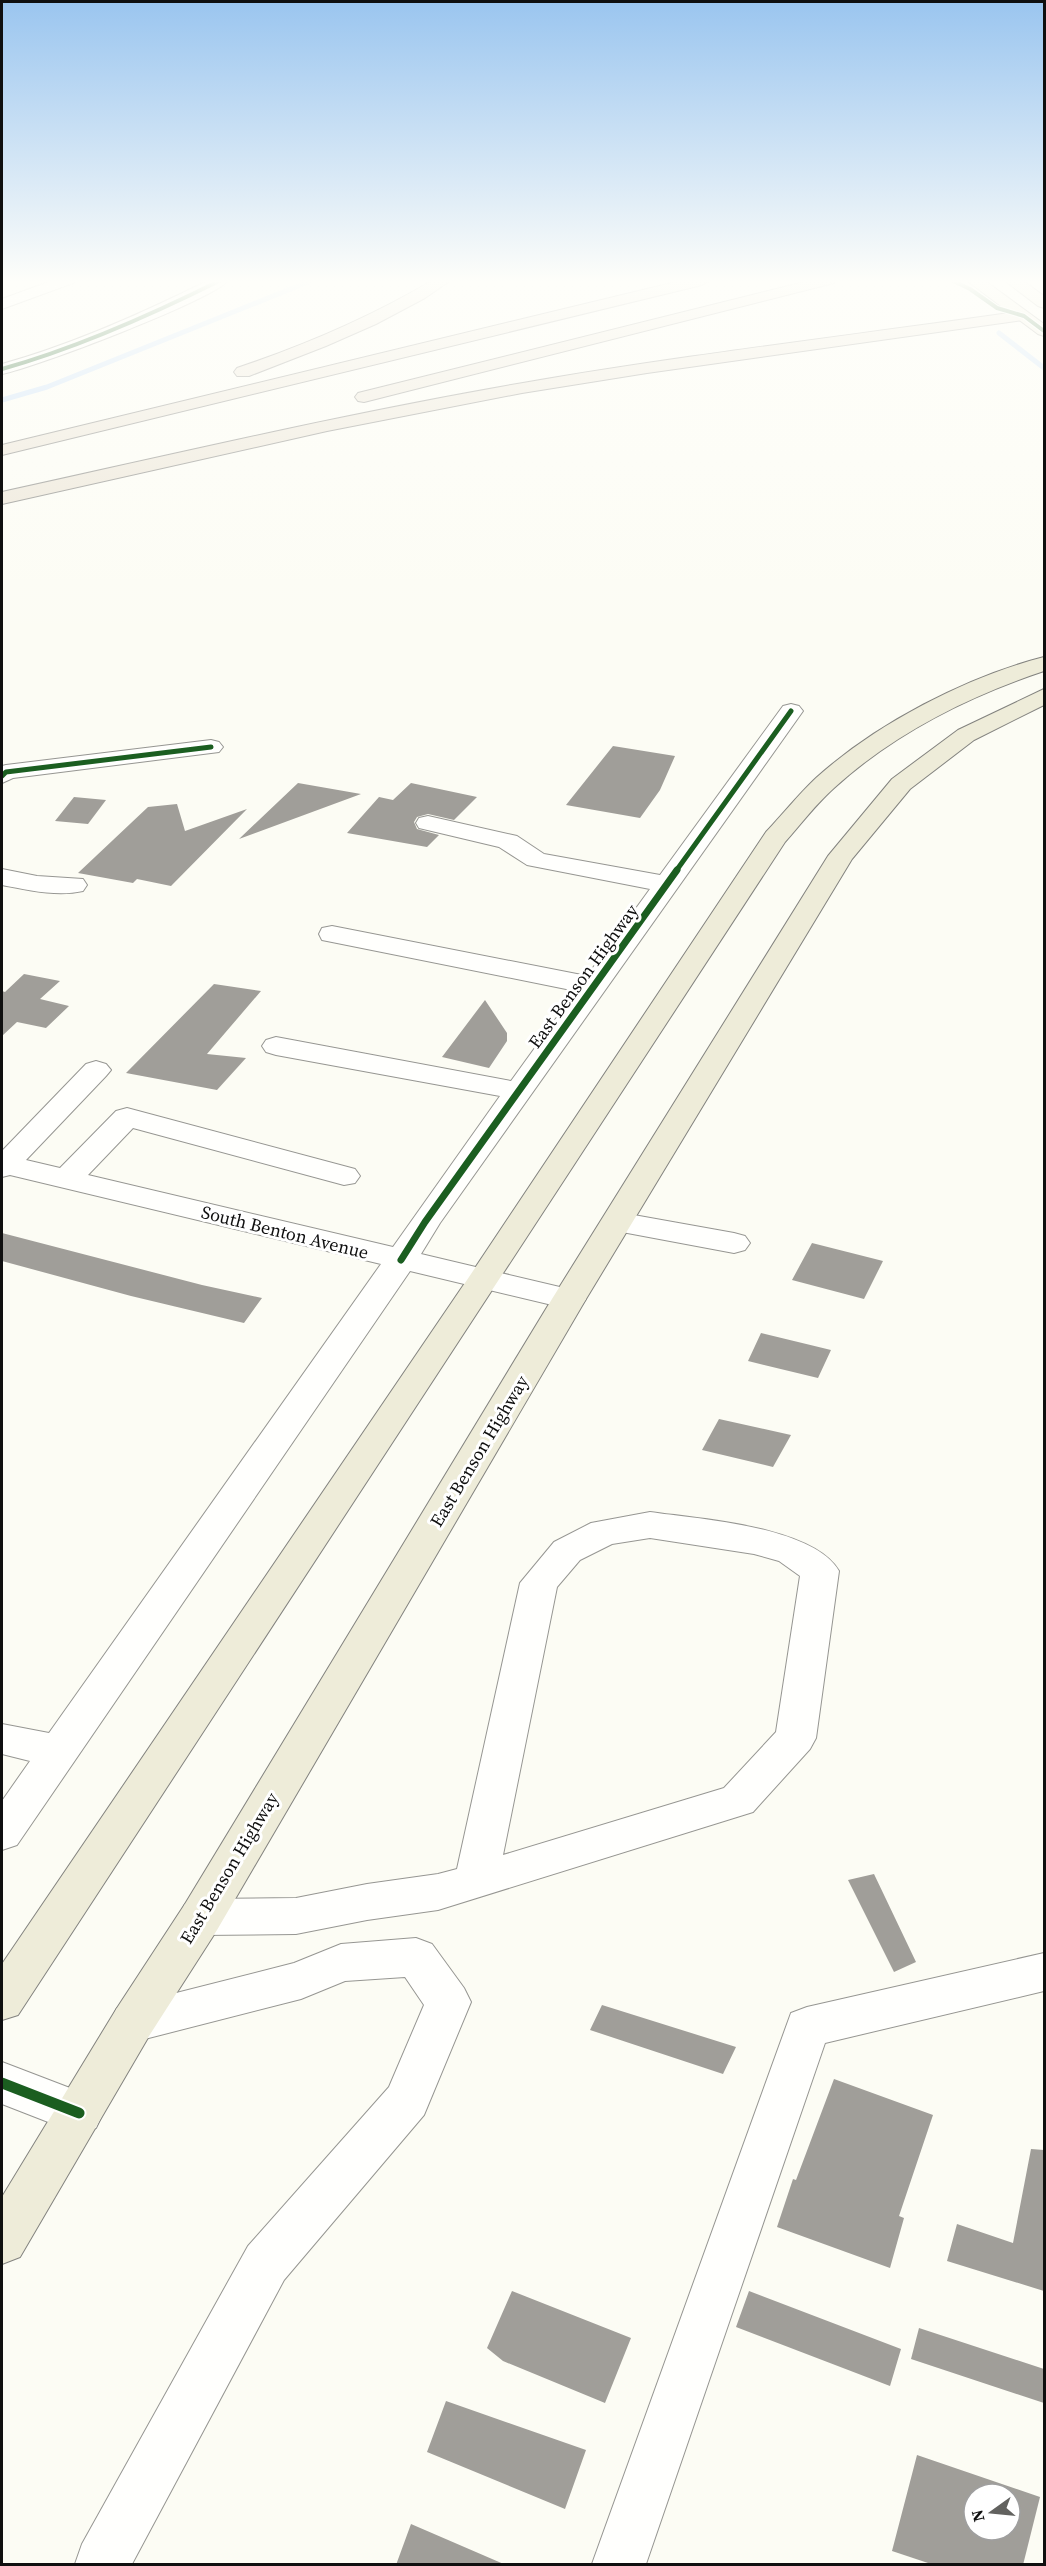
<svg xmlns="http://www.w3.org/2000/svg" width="1046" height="2566" font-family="'Source Serif 4',serif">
<rect width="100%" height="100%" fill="#fcfcf4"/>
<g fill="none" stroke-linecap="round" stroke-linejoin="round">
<path stroke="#c6defa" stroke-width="5" d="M999,333L1044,368
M2,400L47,387L313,280"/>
</g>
<path fill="#a09e99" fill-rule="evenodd" d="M613,746L675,756L660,790L640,818L566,805Z
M298,783L361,794L239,839Z
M411,783L477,797L454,820L428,814L417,817L414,822L417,829L439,835L427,847L347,833L379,797L393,800Z
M74,797L106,800L88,824L55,821Z
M177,804L185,831L247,809L171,886L137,879L133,883L78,873L148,807Z
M24,974L60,981L40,999L69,1006L46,1028L17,1022L2,1036V991L5,992Z
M214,984L261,991L207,1054L246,1058L217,1090L126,1073Z
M485,1000L507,1033V1041L489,1068L442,1057Z
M2,1233L202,1285L262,1298L244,1323L131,1296L2,1261Z
M812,1243L883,1261L864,1299L792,1280Z
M761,1333L831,1350L818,1378L748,1361Z
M719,1419L791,1435L773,1467L702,1450Z
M874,1874L916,1962L894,1972L848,1880Z
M602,2005L736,2047L723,2074L590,2030Z
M834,2079L933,2115L899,2216L904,2218L890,2268L777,2227L793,2179L796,2180Z
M1031,2149L1044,2150V2291L947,2261L957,2224L1013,2243Z
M512,2291L631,2338L605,2403L503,2361L487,2348Z
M749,2291L901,2349L890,2386L736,2327Z
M919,2328L1044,2369V2403L911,2359Z
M446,2401L586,2450L565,2509L427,2452Z
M917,2455L1040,2497L1023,2565H934L892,2551ZM974,2494H1010V2530H974Z
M411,2524L506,2565H396Z"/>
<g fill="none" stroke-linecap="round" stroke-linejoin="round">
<defs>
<path id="minor" d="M54,280H76L73,283L2,309V299Z
M209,280H229C213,300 34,368 2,374V364C71,345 145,312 209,280Z
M791,704L799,706L803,711L440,1223L421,1254L581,1292L586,1299L581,1306L569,1309L410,1271L17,1845L2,1850V1801L30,1761L2,1754V1724L49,1733L381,1264L10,1175L2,1177V1151L86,1064L96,1061L106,1064L111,1070L106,1076L26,1160L60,1168L116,1111L127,1108L355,1169L360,1176L355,1183L344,1185L133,1128L88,1175L393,1247L500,1096L276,1055L266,1052L262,1046L266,1040L276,1037L511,1081L576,991L332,942L322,940L319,934L322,928L332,926L587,976L650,889L527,865L499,847L419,828L416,823L419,818L428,816L517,836L544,854L660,875L783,706Z
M211,740L219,742L223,747L219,752L13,778L2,783V766L6,765Z
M2,869L37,876L83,879L87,885L83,891C57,897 28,890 2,885Z
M617,1212L734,1233L745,1236L750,1243L745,1250L734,1253L606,1229L601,1222L606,1215Z
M650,1512C698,1519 813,1526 839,1571L816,1738L810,1749L753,1812L438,1910L367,1920L296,1934L201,1935L185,1930L179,1917L185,1904L201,1899L296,1898L367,1884L438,1874L457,1869L520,1583L554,1542L591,1523ZM650,1538L754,1554L779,1561L800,1576L776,1732L724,1788L503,1855L557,1587L580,1560L612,1544Z
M416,1938L432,1944L464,1988L471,2002L424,2115L284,2280L132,2564H75L82,2544L248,2246L389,2087L424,2005L405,1977L345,1981L301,1999L133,2042L117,2036L110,2022L117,2008L294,1963L341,1944Z
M1044,1953V1991L825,2043L646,2564H592L791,2013L807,2007Z
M2,2062L96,2098L103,2113L96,2128L79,2134L2,2104Z"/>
<path id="major" d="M966,280H984L1044,324V336L1038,334Z
M1004,280H1022L1044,296V308L1038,306Z
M1044,657V671C969,696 893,734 834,788C816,804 801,824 785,842L18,2015L2,2020V1964L469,1277L766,832C783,814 798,795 816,778C876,724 966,677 1044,657Z
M1044,689V705L974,740L910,789L852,859L586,1299L217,1930L149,2036L20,2257L2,2264V2197L117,2008L185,1904L552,1299L828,856L892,779L958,730Z"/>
<path id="highway" d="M433,280H451L425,298L376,324L326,346L249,376H237L234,372L237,368C305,345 371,317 433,280Z
M684,280H710L702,285L2,455V445Z
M812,280H837L834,283L364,402L358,401L355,397L358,393Z
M1024,311L1032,316L1030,319L647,373L522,393L327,431L2,504V492C175,454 348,413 523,383C689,354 857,335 1024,311Z"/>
</defs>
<use href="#minor" stroke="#969692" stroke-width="2"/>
<use href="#major" stroke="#83837f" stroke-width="2"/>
<use href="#highway" stroke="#83837f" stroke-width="2"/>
<use href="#minor" fill="#fffffd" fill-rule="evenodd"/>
<use href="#major" fill="#eeecd9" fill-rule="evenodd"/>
<use href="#highway" fill="#ebe4d5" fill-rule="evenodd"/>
<defs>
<path id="cycleway-far3" d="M951,280L970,289L997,308L1024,316L1044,331
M2,369C77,348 151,315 221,280"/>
<path id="cycleway-far2" d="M2,776L6,772L211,747
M676,871L791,711"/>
<path id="cycleway-far1" d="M401,1260L425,1222L677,870"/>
<path id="cycleway" d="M2,2083L79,2113"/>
</defs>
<use href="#cycleway-far3" stroke="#fff" stroke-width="6"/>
<use href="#cycleway-far2" stroke="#fff" stroke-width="8"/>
<use href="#cycleway-far1" stroke="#fff" stroke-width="10"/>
<use href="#cycleway" stroke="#fff" stroke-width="15"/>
<use href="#cycleway-far3" stroke="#1b5e20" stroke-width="4"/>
<use href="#cycleway-far2" stroke="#1b5e20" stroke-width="5"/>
<use href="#cycleway-far1" stroke="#1b5e20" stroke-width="7"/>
<use href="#cycleway" stroke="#1b5e20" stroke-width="11"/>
</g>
<linearGradient id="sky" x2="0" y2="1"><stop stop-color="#9ac5ef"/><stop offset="0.44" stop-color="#fefefa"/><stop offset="1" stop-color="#fefefa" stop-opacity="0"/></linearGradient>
<rect width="1046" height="639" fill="url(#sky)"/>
<g text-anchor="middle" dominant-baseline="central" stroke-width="6" stroke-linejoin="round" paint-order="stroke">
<g font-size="18" fill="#0f0f0f" stroke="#fff">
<text transform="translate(583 976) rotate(-54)">East Benson Highway</text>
<text transform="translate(285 1232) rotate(14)">South Benton Avenue</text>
<text transform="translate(479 1451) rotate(-59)">East Benson Highway</text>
<text transform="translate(229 1868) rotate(-59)">East Benson Highway</text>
</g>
</g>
<rect width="1046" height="2566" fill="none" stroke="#0f0f0f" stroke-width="6"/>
<g transform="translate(992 2512) rotate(255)"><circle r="28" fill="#ffffff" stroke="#9f9f9f" stroke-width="1.5"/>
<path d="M0-4.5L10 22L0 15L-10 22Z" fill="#62625f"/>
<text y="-9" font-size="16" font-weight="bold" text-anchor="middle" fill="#0f0f0f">N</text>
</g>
</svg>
